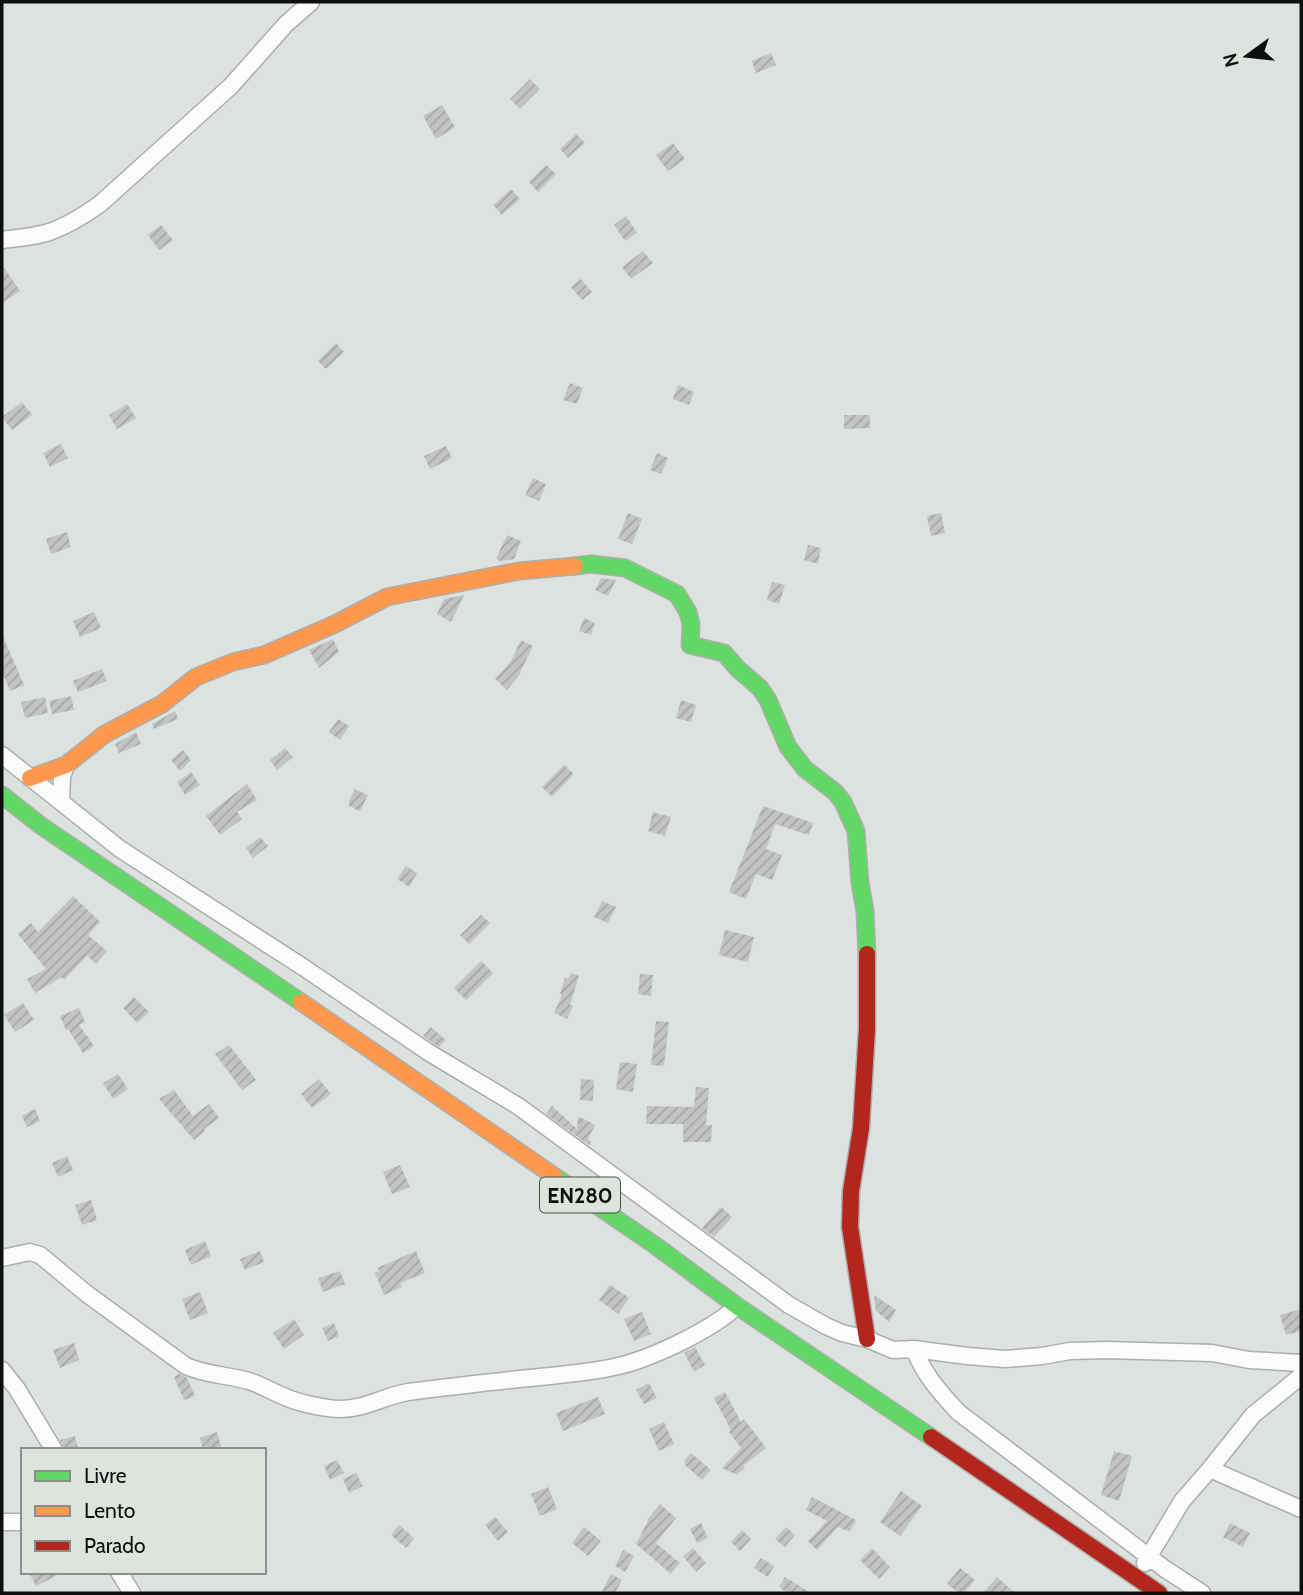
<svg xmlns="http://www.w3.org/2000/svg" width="1303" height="1595" font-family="Cabin,sans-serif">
<defs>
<pattern id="building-hatch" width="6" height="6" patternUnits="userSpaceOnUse" patternTransform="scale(1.75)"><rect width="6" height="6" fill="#c1c4c1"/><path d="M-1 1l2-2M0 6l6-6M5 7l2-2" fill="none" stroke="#a5a7a5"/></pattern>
</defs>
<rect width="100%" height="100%" fill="#dee2de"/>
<path fill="url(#building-hatch)" d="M771,53L776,65L756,73L752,61Z
M530,79L540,89L520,109L510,99Z
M442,105L455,127L436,139L423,116Z
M576,134L585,143L568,158L560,149Z
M673,143L685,159L668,171L656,155Z
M546,165L556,174L538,192L529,182Z
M511,189L520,199L502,215L493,205Z
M626,216L637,233L625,241L614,225Z
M161,225L173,240L159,250L148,235Z
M643,251L653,263L631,279L622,267Z
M2,265L20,291L2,303Z
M581,279L592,292L582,300L571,287Z
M336,343L344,352L326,369L318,361Z
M570,383L583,388L577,404L563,400Z
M678,385L694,392L689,405L673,399Z
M22,402L32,415L12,430L2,417Z
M127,404L136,418L117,429L109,415Z
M844,415H870V428L844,429Z
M61,444L68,458L50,467L43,453Z
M446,446L452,458L430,469L424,456Z
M657,453L668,458L661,474L650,470Z
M533,478L546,484L539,501L525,495Z
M628,513L642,519L632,544L618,539Z
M941,513L945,533L931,536L927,516Z
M67,532L71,547L51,554L46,539Z
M507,535L521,541L514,559L501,561L496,559Z
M808,545L821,548L818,564L804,560Z
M601,578L616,580L608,596L595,590Z
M772,582L785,585L779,604L767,600Z
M464,595L451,622L437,614L444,599Z
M94,612L101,628L80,637L73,621Z
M584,618L595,623L591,635L579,631Z
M2,634L24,685L10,691L2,672Z
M333,639L339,652L319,668L309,650Z
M521,640L533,646L518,677L507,690L495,679L511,661Z
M102,669L107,681L78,692L73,681Z
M71,696L74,710L52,714L49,701Z
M45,697L48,713L25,718L21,702Z
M681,700L696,705L691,722L676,718Z
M175,711L178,719L154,729L152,724Z
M338,719L349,726L340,740L329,732Z
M136,732L141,744L119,753L115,744Z
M285,748L293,757L277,770L270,760Z
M183,750L191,760L180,771L171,760Z
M564,765L574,774L552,797L542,787Z
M191,772L200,785L185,795L177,782Z
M247,784L257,800L237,812L242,819L220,835L206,816Z
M355,789L368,795L360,811L349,806V801Z
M763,806L813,823L809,835L775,824L766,849L782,855L772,880L756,874L746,899L729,892Z
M653,812L671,817L665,836L648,831Z
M260,837L268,846L253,858L246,848Z
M406,866L417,873L409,887L397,879Z
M73,896L100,922L88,935L107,951L96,964L87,956L64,980L62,977L35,993L27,979L46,969L18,934L31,923L38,932Z
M602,901L616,907L608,923L594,917Z
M481,915L490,923L469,944L460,935Z
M725,930L754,937L748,962L719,955Z
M481,961L493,973L466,1000L454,988Z
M571,973L579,976L570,1005L573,1006L567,1019L554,1013L562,995L560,994L565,978L568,979Z
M640,974L653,975L651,996L638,994Z
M134,997L149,1012L137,1023L123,1008Z
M23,1003L34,1020L15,1032L4,1015Z
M79,1008L85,1022L79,1025L94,1046L83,1053L68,1029L66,1030L60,1016Z
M656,1021L669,1022L664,1066L651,1065Z
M431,1027L446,1040L439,1047L423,1036Z
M229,1045L256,1080L242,1090L215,1054Z
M620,1062L637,1064L633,1092L616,1089Z
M118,1074L128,1089L113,1099L103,1083Z
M319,1079L331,1094L312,1108L301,1094Z
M581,1079L594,1080L593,1101L580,1100Z
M696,1087L709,1088L706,1125H712L711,1142H683V1124H646L647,1106L694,1107Z
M174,1090L193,1116L209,1104L219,1118L204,1129L205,1131L194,1140L159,1099Z
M552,1106L577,1129L578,1116L595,1125L588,1139L591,1142L589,1145L546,1114Z
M35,1109L40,1121L27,1127L22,1116Z
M67,1156L73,1170L58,1177L52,1163Z
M400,1165L410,1187L392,1194L383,1172Z
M91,1200L97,1220L82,1225L75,1205Z
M721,1207L732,1217L714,1237L702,1228Z
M205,1241L211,1256L191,1265L185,1250Z
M260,1251L264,1262L245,1270L240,1259Z
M416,1251L425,1273L400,1283L402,1287L384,1295L375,1273L380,1271L377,1268Z
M340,1271L345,1284L323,1292L318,1278Z
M610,1285L629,1298L618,1314L599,1300Z
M200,1292L208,1313L190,1320L182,1299Z
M874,1295L896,1310L889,1322L876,1311Z
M1301,1309V1331L1286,1335L1280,1315Z
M642,1312L651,1334L634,1341L624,1319Z
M294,1319L304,1335L284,1349L273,1333Z
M334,1323L339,1336L328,1341L322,1328Z
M74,1343L79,1360L60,1368L53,1350Z
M695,1347L705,1365L694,1372L684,1353Z
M179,1374L187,1378L195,1396L184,1400L174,1377Z
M649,1383L657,1398L644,1404L636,1390Z
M725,1392L741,1422L744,1419L766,1448L743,1466L745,1468L737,1475L722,1468L741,1448L729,1432L731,1430L714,1398Z
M598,1397L605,1414L563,1431L556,1413Z
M664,1422L674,1444L659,1451L649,1429Z
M217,1432L222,1450H203L200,1438Z
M75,1436L78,1448L64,1450L60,1440Z
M1114,1451L1132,1456L1119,1501L1101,1495Z
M691,1453L711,1470L702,1480L685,1465V1460Z
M337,1460L344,1473L330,1480L324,1466Z
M356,1473L363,1486L349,1493L343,1479Z
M548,1487L557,1509L540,1516L531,1494Z
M901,1491L922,1506L900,1536L880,1522Z
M812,1497L856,1520L850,1532L838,1527L817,1550L808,1541L827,1521L806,1510Z
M660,1504L676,1518L656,1543L680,1563L671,1574L636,1544L648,1521L647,1520Z
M495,1517L508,1532L498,1541L485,1525Z
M701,1523L708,1538L697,1543L690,1529Z
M1230,1523L1250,1533L1243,1547L1223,1537Z
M399,1525L414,1538L406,1548L391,1535Z
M584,1527L601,1541L588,1556L572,1543Z
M786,1527L795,1535L785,1547L775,1539Z
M742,1530L751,1539L740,1551L731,1542Z
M693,1548L706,1563L696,1572L683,1556Z
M872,1548L890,1567L879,1579L860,1560Z
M623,1550L634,1556L625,1572L615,1566Z
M761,1558L774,1566L768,1577L754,1568Z
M960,1568L975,1580L964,1593H959L947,1584Z
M29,1572H64L36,1586Z
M611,1574L622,1580L615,1593H601Z
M785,1577L811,1593H788L779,1587Z
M997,1577L1015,1593H983Z"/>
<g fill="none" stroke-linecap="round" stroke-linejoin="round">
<defs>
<path id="street" d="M2,240C16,238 32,237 46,233C66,227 83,216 100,204L231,86L286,24L311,2
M2,755L120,849L303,967L428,1052L518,1106L789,1305L826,1326L842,1333L867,1339L893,1350L914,1349L967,1356L1005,1359L1042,1356L1070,1351L1107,1350L1212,1353L1249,1360L1301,1363
M61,802L62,777L66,765
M2,1258L30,1252L40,1255L87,1294L186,1366C206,1375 228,1375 249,1381C261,1385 271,1391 283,1396C297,1403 326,1409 341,1409C365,1409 384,1396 408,1392C448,1387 489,1382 530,1378C558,1375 587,1373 614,1367C649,1360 712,1330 737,1306
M914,1349C925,1376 939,1391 958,1412L1165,1569L1202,1593
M2,1370L17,1389L54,1450
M1210,1469L1301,1509
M2,1522H23
M1145,1563L1182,1501L1210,1469L1253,1415L1301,1376
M119,1572L132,1593"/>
<path id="fast" d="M575,566L591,564L625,568L677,594L688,612L691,624L690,645L724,653L738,669L760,688L768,700L788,747L805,769L835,792L843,802L856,831L860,883L865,911L867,954
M2,795L40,825L301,1002
M554,1176L656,1246L737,1306L931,1437"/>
<path id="slow" d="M30,778L66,765L105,734L162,704L196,677L233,662L264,655L335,624L387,597L519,571L575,566
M301,1002L554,1176"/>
<path id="jam" d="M867,1339L850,1227L851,1191L861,1128L867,1029V954
M931,1437L1159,1593"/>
</defs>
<use href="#street" stroke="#abaeab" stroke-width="19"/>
<use href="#fast" stroke="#abaeab" stroke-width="19"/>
<use href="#slow" stroke="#abaeab" stroke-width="19"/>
<use href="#jam" stroke="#abaeab" stroke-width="19"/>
<use href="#street" stroke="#fafbfa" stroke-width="16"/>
<use href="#fast" stroke="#63d668" stroke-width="16"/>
<use href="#slow" stroke="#ff974d" stroke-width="16"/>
<use href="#jam" stroke="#b3261e" stroke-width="16"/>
</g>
<g text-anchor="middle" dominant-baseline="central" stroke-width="7" stroke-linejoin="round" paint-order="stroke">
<rect fill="#dce4dd" stroke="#4b504c" stroke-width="2" x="540" y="1177.5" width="80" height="35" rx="5"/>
<g font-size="21" font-weight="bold" fill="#0d100e">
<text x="580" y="1195">EN280</text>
</g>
</g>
<rect width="1303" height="1595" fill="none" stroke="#0d100e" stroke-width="7"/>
<rect x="21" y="1448" width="245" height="126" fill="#dce4dd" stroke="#898f8a" stroke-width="2"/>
<rect x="35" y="1471" width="35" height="10" fill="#63d668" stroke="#898f8a" stroke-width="2"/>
<text x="84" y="1483" font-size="21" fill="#0d100e">Livre</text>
<rect x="35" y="1506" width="35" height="10" fill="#ff974d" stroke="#898f8a" stroke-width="2"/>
<text x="84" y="1518" font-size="21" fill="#0d100e">Lento</text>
<rect x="35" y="1541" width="35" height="10" fill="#b3261e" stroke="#898f8a" stroke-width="2"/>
<text x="84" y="1553" font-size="21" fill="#0d100e">Parado</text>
<g transform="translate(1247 56) rotate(255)" stroke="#dce4dd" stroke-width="5" paint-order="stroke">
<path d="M0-5L12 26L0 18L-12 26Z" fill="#0d100e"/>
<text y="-10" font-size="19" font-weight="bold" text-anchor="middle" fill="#0d100e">N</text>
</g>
</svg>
